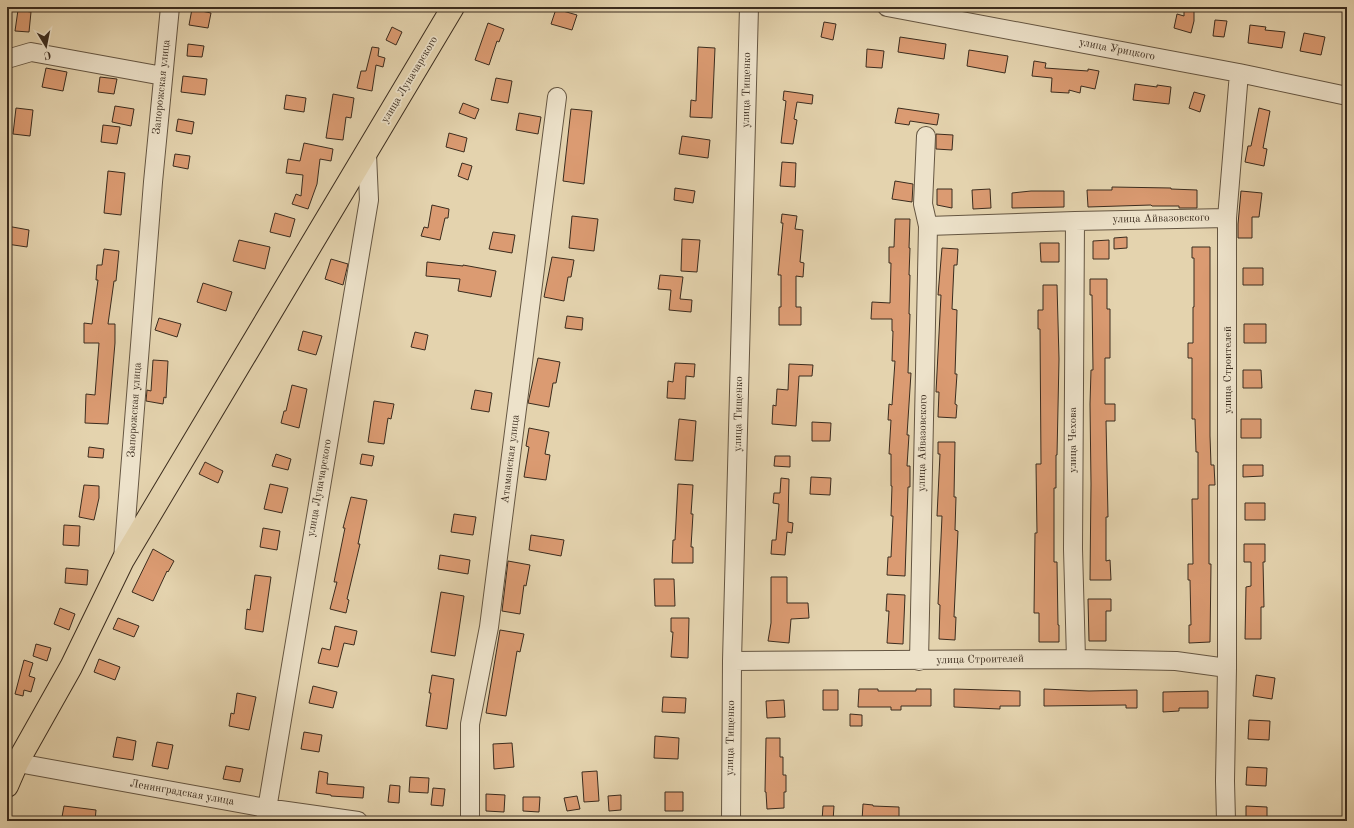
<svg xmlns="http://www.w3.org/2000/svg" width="1354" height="828" font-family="'Old Standard TT',serif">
<rect width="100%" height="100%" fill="#e4d3ae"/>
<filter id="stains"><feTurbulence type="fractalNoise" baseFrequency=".005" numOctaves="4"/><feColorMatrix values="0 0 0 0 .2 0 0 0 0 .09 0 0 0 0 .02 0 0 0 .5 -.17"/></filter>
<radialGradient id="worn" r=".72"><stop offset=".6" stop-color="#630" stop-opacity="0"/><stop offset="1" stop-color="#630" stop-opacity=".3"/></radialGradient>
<path fill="#db9b72" stroke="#3b2c1e" d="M1184,7H1194V21L1191,33L1174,28L1177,14L1184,16Z
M192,9L211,13L208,28L189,25Z
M556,9L577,15L572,30L551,24Z
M18,10L31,12L29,32L15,31Z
M1215,20L1227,21L1224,37L1213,36Z
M824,22L836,24L833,40L821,37Z
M488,23L504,29L499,42L497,41L489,65L475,60Z
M1250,25L1266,27L1265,30L1285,32L1282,48L1248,43Z
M392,27L402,32L396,45L386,40Z
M1304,33L1325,37L1321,55L1300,51Z
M900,37L946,44L944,59L898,52Z
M188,44L204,46L202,57L187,56Z
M372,47L379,48L378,56L385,58L383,67L376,65L372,91L357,88L361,71H366Z
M698,47L715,48L712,118L690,117L691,100L696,101Z
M867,49L884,51L882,68L866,67Z
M969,50L1008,56L1005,73L967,66Z
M1034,61L1046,63L1045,68L1088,71V69L1099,71L1095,89L1081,86L1080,93L1069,90V93L1051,92L1052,78L1032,76Z
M46,68L67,72L63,91L42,87Z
M183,76L207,79L205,95L181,92Z
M100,77L117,79L114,94L98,92Z
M496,78L512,81L508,103L491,100Z
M1135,84L1157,87V85L1171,87L1169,104L1133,100Z
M784,91L813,95L812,104L797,102L794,119L797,120L793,144L781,143L786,101L783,100Z
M1194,92L1205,95L1200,112L1189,108Z
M333,94L354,98L351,118L346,117L343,140L326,138Z
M286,95L306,98L304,112L284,109Z
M463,103L479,109L475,119L459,113Z
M115,106L134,109L131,126L112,122Z
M16,108L33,110L30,136L13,134Z
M898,108L939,114L937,125L910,121L909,125L895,123Z
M1259,108L1270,111L1263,148L1267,149L1264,166L1245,162L1248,146H1251Z
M571,109L592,111L584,184L563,181Z
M519,113L541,117L538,134L516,130Z
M178,119L194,122L192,134L176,131Z
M103,125L120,127L117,144L101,142Z
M449,133L467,138L464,152L446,147Z
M936,134L953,135L952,150L936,149Z
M682,136L710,140L708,158L679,154Z
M304,143L333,149L331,161L320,159L317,184L308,209L292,204L296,194L301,196L303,175L286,173L288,159L300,161Z
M175,154L190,156L188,169L173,166Z
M782,162L796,163L795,187L780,186Z
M462,163L472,166L468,180L458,176Z
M108,171L125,173L121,215L104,213Z
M895,181L913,184L912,202L892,199Z
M1112,187L1171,188V189L1197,190V208H1179V206H1152L1151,205L1088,207L1087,190H1112Z
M675,188L695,191L693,203L674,200Z
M937,189H952V208L937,205Z
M990,189L991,208L973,209L972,190Z
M1031,191H1064V207L1012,208V193Z
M1241,191L1262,193L1259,217H1252V238H1238V224Z
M432,205L449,209L448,218H445L440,240L421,236L424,227L428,228Z
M275,213L295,219L290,237L270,232Z
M782,214L797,216L795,229L803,230L800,262L804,263L803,277L796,276V307H801V325H779V307H781V275H778L783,223H781Z
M572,216L598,219L594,251L569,248Z
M895,219H910L909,248H910L909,275H910L909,314H910L908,373H911L907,435H909L907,466H910V487H908L905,576L887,575L888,557H891L893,516H891L892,486H891V454H889L891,420H888L889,404L892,405L895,361H892L893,331H892V319H871L872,302L890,303L891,263H889V247H894Z
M7,226L29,230L27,247L7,244Z
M493,232L515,235L512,253L489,249Z
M1127,237V248L1114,249V238Z
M682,239L700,240L697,272L681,271Z
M239,240L270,247L265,269L233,261Z
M1109,240V259H1093V241Z
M1040,243H1059V262H1041Z
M1192,247H1210V436L1211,465H1214L1215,485H1209V564H1211L1210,642L1189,643V625H1191L1190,580H1188V564H1193L1192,499H1198V452H1196L1195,419H1192V358H1188V343H1193V307H1194V258H1192Z
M942,248L958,249L957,265H954L952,309L957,310L955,374H957L955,404L957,405L956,418L938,417L939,392H936L941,295H938Z
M104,249L119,251L116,281H114L108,324H115V343L108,424L85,423L86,394L95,395L99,343H84V323L92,324L98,280H96L97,265H102Z
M552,257L574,260L571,277H568L564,301L544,297Z
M331,259L348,264L343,285L325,279Z
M427,262L463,266V265L496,271L491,297L458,291L460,279L426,276Z
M1243,268H1263V285H1243Z
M660,275L683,277L680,299L692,300L691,312L669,310L671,290L658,289Z
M1090,279H1107V309H1110V358H1105V404H1115V421H1106L1108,517H1106V561L1110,560L1111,580H1090L1091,484L1090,404L1091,370H1093L1092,295H1090Z
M203,283L232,292L226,311L197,302Z
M1043,285H1057L1059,359L1057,455H1056V488H1054V562H1057L1058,625H1059V642H1039V613H1034L1035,533H1037L1036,464H1041L1040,329H1038V310H1043Z
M567,316L583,318L582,330L565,328Z
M159,318L181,324L177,337L155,330Z
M1244,324H1266V343H1244Z
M303,331L322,336L316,355L298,350Z
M415,332L428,335L425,350L411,347Z
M538,358L560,362L556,383H553L549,407L528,403Z
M153,360L168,361L166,398L164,397L163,404L146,401L147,390L151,391Z
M675,363L695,364L694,377L686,376L685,399L667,398L668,381L673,382Z
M789,364L813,365L812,376H799L796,426L772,424L773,405L776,406L777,389L788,390Z
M1243,370H1261L1262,388H1243Z
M292,385L307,389L299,428L281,423L284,411H286Z
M475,390L492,393L489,412L471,409Z
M374,401L394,404L391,419L388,418L384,444L368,442Z
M679,419L696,421L693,461L675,460Z
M1241,419H1261V438H1241Z
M812,422L831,423L830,441H812Z
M529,428L549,432L545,454L550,455L546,480L524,477L529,447L526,446Z
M938,442H955L954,497H956L955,530L958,531L954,617H956L955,640L939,639L940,605L938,604L942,516H937L940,454H938Z
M89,447L104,449L103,458L88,457Z
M276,454L291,459L288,470L272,466Z
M362,454L374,456L372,466L360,464Z
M775,456H790V467L774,466Z
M205,462L223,471L218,483L199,474Z
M1243,465H1263V476L1243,477Z
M811,477L831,478L830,495L810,494Z
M781,478L789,479L788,522L793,523L792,533L787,532L785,555L771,554L772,540H776L779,504L773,503L774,493H780Z
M270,484L288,488L282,513L264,509Z
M678,484L693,485L691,514H693L691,547H693V563H672L673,540H675Z
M84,485L99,486V498L94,520L79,517Z
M351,497L367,500L358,544H360L347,599L349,600L346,613L330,609L337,582H334L345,528H343Z
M1245,503H1265V520H1245Z
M454,514L476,517L473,535L451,532Z
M64,525L80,526L79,546L63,545Z
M263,528L280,531L277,550L260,547Z
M531,535L564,540L561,556L529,550Z
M1244,544H1265V562H1263L1264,607H1261V639H1245L1246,587L1251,586V562H1244Z
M153,549L174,561L168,572L167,571L153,601L132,592Z
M440,555L470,560L468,574L438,569Z
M508,561L530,565L526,586L524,585L520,614L502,611Z
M66,568L88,570L87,585L65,583Z
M255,575L271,577L263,632L245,629L247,609L250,610Z
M771,577H787V603H808L809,618L791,619L789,643L768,641L771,623Z
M654,579H674L675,606H655Z
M441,592L464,596L455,656L431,652Z
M887,594L905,595L903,644L887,643L889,611H886Z
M1088,599H1111V611H1106V641H1089Z
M60,608L75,614L69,630L54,624Z
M118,618L139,626L134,637L113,629Z
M671,618H689L688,658L671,657L673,632H671Z
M335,626L357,631L354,645L344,643L338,667L318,663L322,648L330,650Z
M500,630L524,634L520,652L517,651L506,716L486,713Z
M36,644L51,648L47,661L33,656Z
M99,659L120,667L115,680L94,672Z
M24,660L33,663L29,676L35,678L31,692L24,690L23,696L15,694Z
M432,675L454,679L447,729L426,726L431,693H429Z
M1256,675L1275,678L1272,699L1253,696Z
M313,686L337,692L333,708L309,703Z
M859,689H878V691H916V689H931V706H901V710H891V707H858Z
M954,689L1020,691V706H1000V709L954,707Z
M1044,689L1089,691L1137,690V708H1126V705L1044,706Z
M823,690H838V710H823Z
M1208,691V708H1179V711L1163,712V692Z
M237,693L256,697L249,730L229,726L231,713L234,714Z
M663,697L686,698L685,713L662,712Z
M784,700L785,717L767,718L766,701Z
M850,714L862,715V726H850Z
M1249,720L1270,721L1269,740L1248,739Z
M304,732L322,735L319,752L301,749Z
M655,736L679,738L678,759L654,758Z
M117,737L136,741L133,760L113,757Z
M766,738H780V757H783V775H786V792H784V808L767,809L766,792H765Z
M157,742L173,745L168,769L152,766Z
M512,743L514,767L494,769L493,744Z
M226,766L243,769L240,782L223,779Z
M1247,767L1267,768L1266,786L1246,785Z
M319,771L328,773L327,784L364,787L363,798L331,796V795L316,793Z
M597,771L599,801L584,802L582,772Z
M410,777L429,778L428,793L409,792Z
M390,785L400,786L399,803L388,802Z
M433,788L445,789L443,806L431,805Z
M665,792H683V811H665Z
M486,794L505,795L504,812L486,811Z
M621,795V810L609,811L608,796Z
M577,796L580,809L567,811L564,798Z
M523,797H540L539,812L523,811Z
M863,804L873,805V806L899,807V821H862Z
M64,806L96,810L95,821L62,817Z
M823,806H834L833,821H822Z
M1246,806L1267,807V821H1246Z"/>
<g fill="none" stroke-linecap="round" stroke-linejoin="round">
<defs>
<path id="minor" d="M887,7L1239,73L1347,96
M7,59L31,52L163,76
M1075,221L1073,549L1076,659
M928,226L1075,221L1227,218
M123,559L153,182L170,7
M732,661L1076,659L1176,661L1227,668
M919,661L928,226L923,204L926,136
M7,761L266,808L358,821
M265,821L369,200L367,154
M470,821V724L489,627L557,97
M731,821L732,661L749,7
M1226,821L1225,781L1227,668V218L1239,73"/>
<path id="major" d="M7,786L17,763L71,667L123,560L453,7"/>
</defs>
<use href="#minor" stroke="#655642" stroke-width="20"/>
<use href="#major" stroke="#3b2c1e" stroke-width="24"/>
<use href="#minor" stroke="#ede2ca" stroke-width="18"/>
<use href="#major" stroke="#e4d3ae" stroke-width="22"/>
</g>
<g text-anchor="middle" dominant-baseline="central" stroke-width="3.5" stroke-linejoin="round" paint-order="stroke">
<g font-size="11" fill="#3b2c1e" stroke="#ede2ca">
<text transform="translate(1117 50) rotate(11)">улица Урицкого</text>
<text transform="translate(410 80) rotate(-59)">улица Луначарского</text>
<text transform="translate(162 87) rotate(-84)">Запорожская улица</text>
<text transform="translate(747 90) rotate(-89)">улица Тищенко</text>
<text transform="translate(1161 219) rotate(-1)">улица Айвазовского</text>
<text transform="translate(1228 370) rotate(-90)">улица Строителей</text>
<text transform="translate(135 410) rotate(-86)">Запорожская улица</text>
<text transform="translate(739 414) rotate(-89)">улица Тищенко</text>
<text transform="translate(1073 440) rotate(-90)">улица Чехова</text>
<text transform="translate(923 443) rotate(-89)">улица Айвазовского</text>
<text transform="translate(511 459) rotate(-83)">Атаманская улица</text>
<text transform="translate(320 488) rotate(-80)">улица Луначарского</text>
<text transform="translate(980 660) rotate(-1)">улица Строителей</text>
<text transform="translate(731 738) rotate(-89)">улица Тищенко</text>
<text transform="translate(182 793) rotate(10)">Ленинградская улица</text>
</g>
</g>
<rect width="1354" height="828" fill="none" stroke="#e4d3ae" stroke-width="24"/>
<rect x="8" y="8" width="1338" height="812" fill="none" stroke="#3b2c1e" stroke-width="2"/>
<rect x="12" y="12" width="1330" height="804" fill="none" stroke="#3b2c1e"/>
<g transform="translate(46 46) rotate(170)" stroke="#ede2ca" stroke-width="3" paint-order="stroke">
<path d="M0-3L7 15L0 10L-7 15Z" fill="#3b2c1e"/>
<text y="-6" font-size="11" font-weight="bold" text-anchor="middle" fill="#3b2c1e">С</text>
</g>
<rect width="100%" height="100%" filter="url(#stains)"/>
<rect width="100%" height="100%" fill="url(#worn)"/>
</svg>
